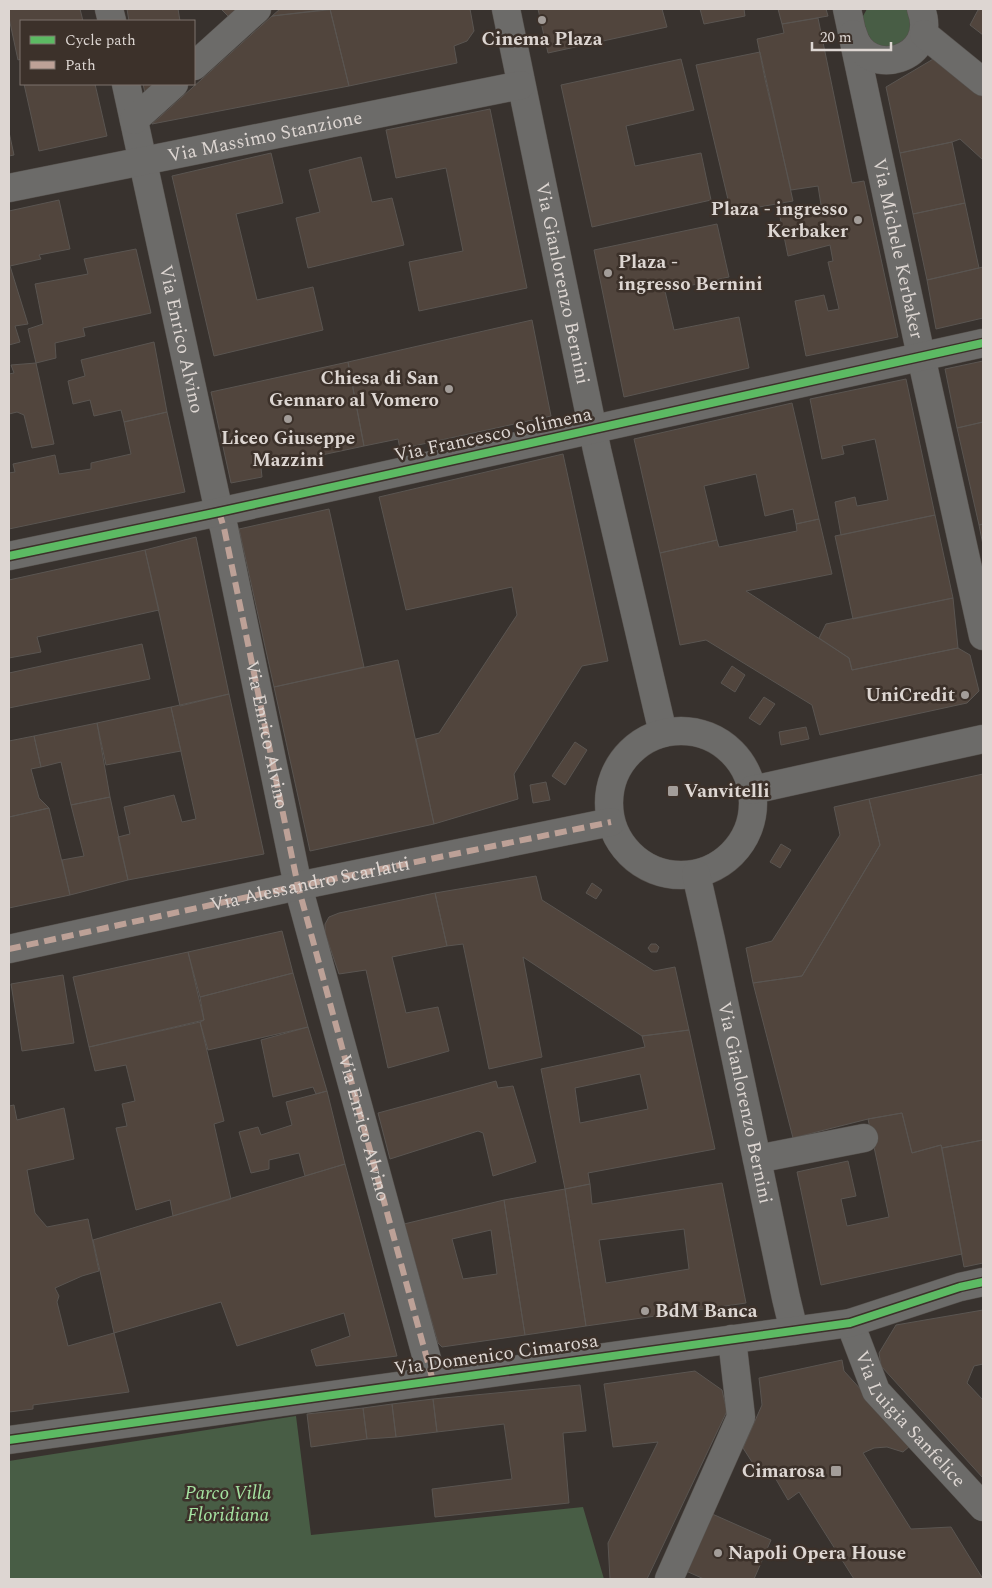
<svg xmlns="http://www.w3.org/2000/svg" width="992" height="1588" font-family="Spectral,serif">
<rect width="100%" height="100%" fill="#38322e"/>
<path fill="#485d45" d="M867,9H909L914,25L902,46L876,47L862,25L863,16Z
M296,1416L311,1535L583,1507L604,1579H9V1461Z"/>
<path fill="#51453d" stroke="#5a5551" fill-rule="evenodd" d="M9,9H80L83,21H21V59L18,60L9,18Z
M127,9H178L180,21H129Z
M221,9H242L231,19Z
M280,9H336L272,16Z
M330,9H470L474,31L467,41L454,46L457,63L349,86Z
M330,9L349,86L152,124L272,16Z
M538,9H662L667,27L548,53Z
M700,9H744L745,16L704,24Z
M778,9H826L828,16L782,24Z
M983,9V35L970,25L978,10Z
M818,18L852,183L864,181L898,337L806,356L795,301L824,295L828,311L839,309L828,262L833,261L830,245L788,256L779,212L821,205L818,186L791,190L765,79L757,39L784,33L782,24Z
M760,52L793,201L731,212L696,65Z
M940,55L983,92V160L960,139L952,142L900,153L886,87Z
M681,59L694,110L626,126L635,166L701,153L711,200L592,227L561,85Z
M24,84H95L107,136L39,151Z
M143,84H166L147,102Z
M490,109L527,288L419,311L409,262L463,251L446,168L396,178L386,130Z
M9,132L14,155L9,156Z
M952,142L965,203L913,214L900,153Z
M271,153L283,203L236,214L257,300L313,287L323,330L214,356L172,176Z
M361,157L372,202L392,198L404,245L308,268L296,218L320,212L309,170Z
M59,200L70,249L39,255L41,259L10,266L28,324L15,326L20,342L9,345V211Z
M965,203L979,268L927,280L913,214Z
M717,224L729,277L665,291L674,330L739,317L749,368L624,397L594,250Z
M136,249L151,313L83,328L85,336L55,343L56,358L36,363L28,329L43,324L35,284L88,274L84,259Z
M983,267V318L936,329L927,280Z
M532,320L551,416L400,449L398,439L364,446L348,362Z
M154,342L167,412L124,422L121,410L94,416L90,400L73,404L68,381L85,376L81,360Z
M983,361V422L957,428L945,369Z
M348,362L364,446L261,468L262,477L231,483L211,392Z
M36,363L54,444L32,448L24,415L17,412L9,414V374L14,373L11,365Z
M906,379L935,515L841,535L835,502L855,497L857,506L888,500L875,439L842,446L844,454L822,459L810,399Z
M792,403L819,519L796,524L793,509L765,516L756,474L704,486L717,540L660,553L634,439Z
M167,412L185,492L9,529V473L15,472L13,464L55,455L59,474L91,469V463L131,454L124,422Z
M983,422V524L979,525L957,428Z
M563,454L608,661L582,666L514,774L518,799L434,824L416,739L439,733L517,615L512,587L406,610L379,497Z
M329,509L364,667L274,687L239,529Z
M935,515L953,598L853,619L835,536Z
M819,519L832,574L746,591L849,658L852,670L958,648L970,655L979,691L967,703L820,735L812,705L706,640L680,645L660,553L717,540L719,547L797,531L796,524Z
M983,524V545L979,525Z
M196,537L229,694L180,706L145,550Z
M145,550L159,610L37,637L41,652L9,658V580Z
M953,598L958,648L852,670L849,658L819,638L826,624Z
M142,644L150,679L9,708V673Z
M398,660L434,824L310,851L274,687Z
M732,666L745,675L735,692L721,683Z
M229,694L264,854L128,880L118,837L130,834L124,807L174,795L182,822L196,819L171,707Z
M764,697L775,704L760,725L749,718Z
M171,707L181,751L106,765L97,723Z
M97,723L110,797L71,805L61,762L41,767L34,736Z
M806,727L809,739L781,745L779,732Z
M34,736L41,767L31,769L39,798L49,808L9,817V741Z
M575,742L587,750L565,785L552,776Z
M983,774V1140L942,1148L941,1145L912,1153L902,1113L868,1119L793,1138L753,983L802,976L880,845L869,799Z
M546,782L550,800L533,803L530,785Z
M110,797L128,880L70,895L62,860L84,856L71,805Z
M869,799L880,845L802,976L753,983L746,948L772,941L840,835L834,807Z
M49,808L70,895L9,908V817Z
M781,844L791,850L780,868L770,862Z
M536,876L542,900L654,971L675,967L689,1030L642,1036L523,957L542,1057L489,1069L463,944L447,946L435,893Z
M592,883L602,890L596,899L586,893Z
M435,893L447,946L392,957L406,1013L438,1007L449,1051L388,1068L366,970L339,974L325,933V924L329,917L339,913Z
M282,931L293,973L200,997L188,952Z
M651,944H656L659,947L657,952H651L648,948Z
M188,952L204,1020L89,1047L73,977Z
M293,973L308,1027L208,1050L200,1022L204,1020L200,997Z
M63,975L74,1043L22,1051L11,984Z
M200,1022L224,1121L214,1124L231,1199L173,1216L170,1200L136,1210L116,1128L127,1126L122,1104L135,1101L126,1065L95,1071L89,1047Z
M308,1027L327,1091L316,1094L313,1087L273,1097L261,1040Z
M689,1030L715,1149L588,1173L590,1184L565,1189L541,1069L645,1047L642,1036ZM640,1074L648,1109L580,1123L575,1088Z
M496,1081L498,1088L513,1086L536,1162L493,1176L483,1133L478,1131L390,1159L378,1113Z
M327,1091L345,1164L305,1176L299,1153L269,1160V1169L251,1173L239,1132L258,1127L261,1135L292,1125L286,1102Z
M14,1105L17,1120L64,1108L74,1159L27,1170L35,1213L47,1227L88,1219L99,1271L82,1276L55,1288L59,1296L57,1302L68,1346L114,1333L129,1392L33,1405V1409L9,1412V1106Z
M902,1113L912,1153L941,1145L962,1254L821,1285L797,1172L848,1161L856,1196L841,1199L847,1226L889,1217L868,1119Z
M983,1140V1263L964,1267L942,1148Z
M345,1164L397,1356L316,1366L311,1350L350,1336L344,1313L237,1346L221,1302L114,1333L93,1240Z
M722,1183L746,1303L586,1326L565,1189L590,1184L592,1204ZM684,1229L689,1269L606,1283L599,1240Z
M565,1189L586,1326L525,1335L504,1200Z
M504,1200L525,1335L442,1347L438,1343L404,1224ZM491,1230L497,1274L463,1279L452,1239Z
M983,1310V1364L974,1366L967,1383L983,1400V1478L881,1366L879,1353L896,1325Z
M842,1360L844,1371L911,1445L903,1452L887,1447L874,1448L863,1453L911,1529L951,1527L983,1579H854L799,1492L788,1500L770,1469L759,1473L743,1448L762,1405L759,1378Z
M695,1371L722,1390L727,1411L647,1579H610L608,1543L658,1442L613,1447L604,1384Z
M580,1385L586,1431L563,1433L569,1503L435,1517L432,1489L512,1479L504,1424L437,1432L433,1399Z
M433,1399L437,1432L396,1437L392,1404Z
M392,1404L396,1437L367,1439L363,1408Z
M363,1408L367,1439L311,1447L307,1414Z
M710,1513L771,1540L754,1579H704L686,1571Z"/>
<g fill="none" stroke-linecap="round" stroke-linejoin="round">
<defs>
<g id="minor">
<path d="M109,9L112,21"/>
<path id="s1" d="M506,9L597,450L663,733"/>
<path id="s2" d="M847,9L921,356L983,636"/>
<path d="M853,34C866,81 940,60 921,9"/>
<path d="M924,34L983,82"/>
<path d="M194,66L257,9"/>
<path id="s3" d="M126,84L219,512L224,528L298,886L433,1381"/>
<path d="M134,120L174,84"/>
<path id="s4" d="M9,188L521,85"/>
<path d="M9,556L219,512L983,343"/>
<circle cx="681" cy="803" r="72"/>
<path d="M752,790L983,739"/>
<path id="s5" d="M696,874L711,940L786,1298L794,1331"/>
<path d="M9,949L298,886L611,822"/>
<path d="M757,1159L864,1138"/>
<path id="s6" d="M850,1323L876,1391L983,1507"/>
<path d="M9,1440L850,1323L960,1287L983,1282"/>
<path d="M669,1579L741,1417L732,1339"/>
</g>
</defs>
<use href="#minor" stroke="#55504c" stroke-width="29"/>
<use href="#minor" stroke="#6c6b69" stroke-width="28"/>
<g stroke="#bda197" stroke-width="6" stroke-dasharray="12 6" stroke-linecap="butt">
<path d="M219,512L224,528L298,886L433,1381"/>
<path id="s7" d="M9,949L298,886L611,822"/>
</g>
<defs>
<path id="cycleway" d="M9,556L219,512L983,343
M9,1440L850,1323L960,1287L983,1282"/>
</defs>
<use href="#cycleway" stroke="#3c312a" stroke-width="11"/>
<use href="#cycleway" stroke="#5cba63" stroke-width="8"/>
</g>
<g fill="#a39d99" stroke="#3c312a" stroke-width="2">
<circle cx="542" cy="20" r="5"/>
<circle cx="858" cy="220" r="5"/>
<circle cx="608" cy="273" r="5"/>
<circle cx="449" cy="389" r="5"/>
<circle cx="288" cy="419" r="5"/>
<circle cx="965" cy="695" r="5"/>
<rect x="667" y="785" width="12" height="12" rx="2.5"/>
<circle cx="645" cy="1311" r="5"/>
<rect x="830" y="1465" width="12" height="12" rx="2.5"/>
<circle cx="718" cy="1553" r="5"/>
</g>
<g text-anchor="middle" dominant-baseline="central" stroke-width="5" stroke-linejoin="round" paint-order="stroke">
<g font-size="19" font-weight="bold" fill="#ddd6d2" stroke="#3c312a" text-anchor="end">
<text x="542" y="39" text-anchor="middle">Cinema Plaza</text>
<text x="848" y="209">Plaza - ingresso<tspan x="848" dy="22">Kerbaker</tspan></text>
<text x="618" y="262" text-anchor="start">Plaza -<tspan x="618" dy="22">ingresso Bernini</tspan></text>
<text x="439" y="378">Chiesa di San<tspan x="439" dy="22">Gennaro al Vomero</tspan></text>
<text x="288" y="438" text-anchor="middle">Liceo Giuseppe<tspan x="288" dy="22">Mazzini</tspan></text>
<text x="955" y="695">UniCredit</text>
<text x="684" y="791" text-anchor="start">Vanvitelli</text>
<text x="655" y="1311" text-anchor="start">BdM Banca</text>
<text x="825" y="1471">Cimarosa</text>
<text x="728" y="1553" text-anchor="start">Napoli Opera House</text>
</g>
<g font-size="19" fill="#ddd6d2" stroke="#3c312a">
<text stroke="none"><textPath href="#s4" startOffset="261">Via Massimo Stanzione</textPath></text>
<text stroke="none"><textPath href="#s2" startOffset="245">Via Michele Kerbaker</textPath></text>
<text stroke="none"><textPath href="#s1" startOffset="280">Via Gianlorenzo Bernini</textPath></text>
<text stroke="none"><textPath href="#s3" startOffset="261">Via Enrico Alvino</textPath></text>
<text transform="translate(493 435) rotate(-12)">Via Francesco Solimena</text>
<text stroke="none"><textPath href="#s3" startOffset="666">Via Enrico Alvino</textPath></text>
<text stroke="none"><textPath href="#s7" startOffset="308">Via Alessandro Scarlatti</textPath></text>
<text stroke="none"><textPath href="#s5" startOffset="234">Via Gianlorenzo Bernini</textPath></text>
<text stroke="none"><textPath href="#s3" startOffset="1071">Via Enrico Alvino</textPath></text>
<text transform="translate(496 1355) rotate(-8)">Via Domenico Cimarosa</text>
<text stroke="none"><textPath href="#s6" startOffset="115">Via Luigia Sanfelice</textPath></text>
</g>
<g font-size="19" font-style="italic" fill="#a5e3a1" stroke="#3c312a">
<text x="228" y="1493">Parco Villa<tspan x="228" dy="22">Floridiana</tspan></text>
</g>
</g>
<rect width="992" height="1588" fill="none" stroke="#ddd6d2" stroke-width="20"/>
<rect x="20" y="20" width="175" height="65" fill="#3c312a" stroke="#7c736d"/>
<rect x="30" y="36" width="25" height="8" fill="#5cba63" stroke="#7c736d"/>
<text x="65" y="45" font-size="15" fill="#ddd6d2">Cycle path</text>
<rect x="30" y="61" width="25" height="8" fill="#bda197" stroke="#7c736d"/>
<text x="65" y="70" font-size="15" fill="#ddd6d2">Path</text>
<path d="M812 42v8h79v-8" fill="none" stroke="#ddd6d2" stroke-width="2.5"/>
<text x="820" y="42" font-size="15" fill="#ddd6d2" stroke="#3c312a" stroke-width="4" paint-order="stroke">20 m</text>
</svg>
